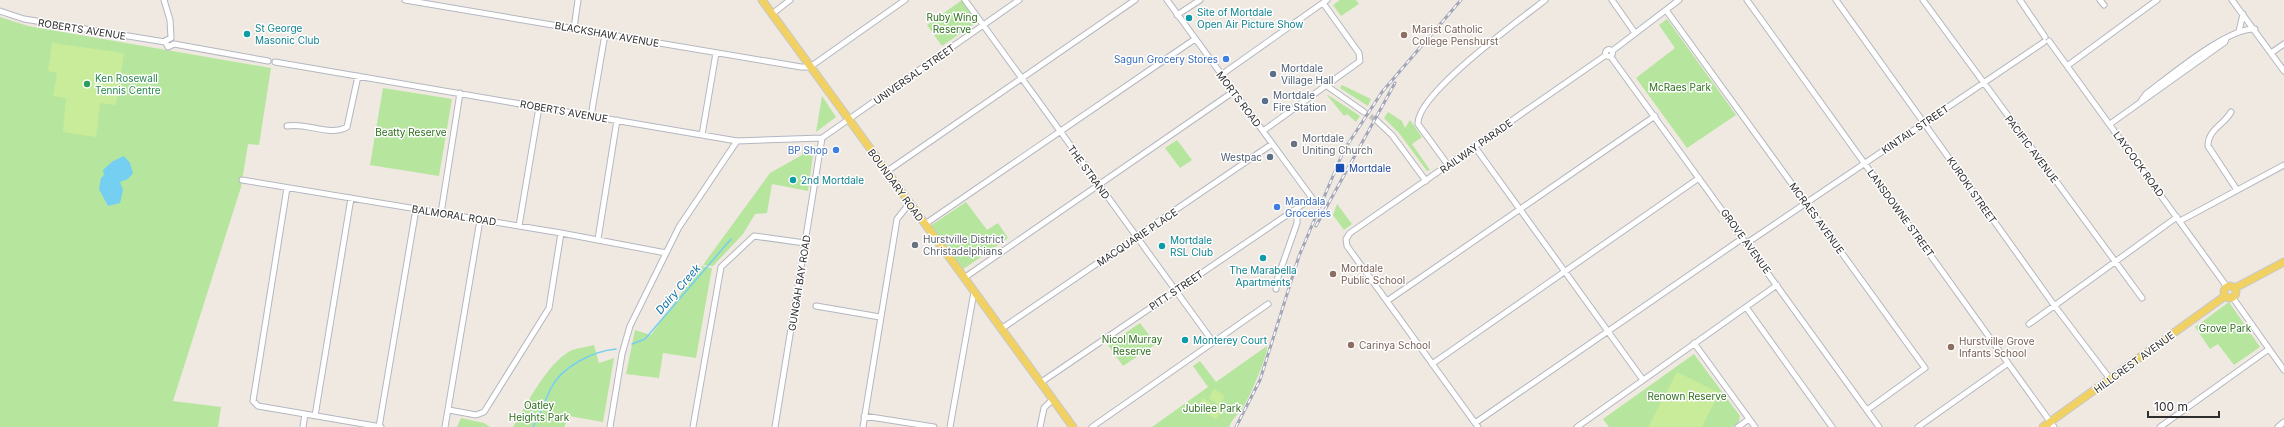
<svg xmlns="http://www.w3.org/2000/svg" width="2284" height="427" font-family="Inter,sans-serif">
<rect width="100%" height="100%" fill="#efe9e1"/>
<path fill="#b6e59e" d="M962,0L978,21L942,46L927,25Z
M1340,0H1356L1359,4L1341,16L1333,5Z
M0,17L28,26L271,68L259,145L248,144L241,187L173,401L221,407L218,427H0Z
M1667,19L1736,115L1687,148L1636,78L1675,48L1659,25Z
M1342,85L1371,99L1368,106L1340,88Z
M383,88L452,99L439,176L370,165Z
M1327,95H1328L1360,116L1356,122L1347,114L1344,116Z
M822,96L836,117L816,132Z
M1388,112L1402,121L1405,128L1410,120L1422,137L1412,144L1430,170L1427,171L1399,133L1384,118Z
M1177,140L1192,160L1180,168L1165,148Z
M803,146L814,147L808,191L772,184L767,213L755,214L743,234L713,266L703,265L770,173L802,155Z
M966,202L987,230L998,223L1008,238L962,270L930,226Z
M1337,204L1352,224L1344,230L1333,215Z
M701,266L712,268L696,358L663,353L659,378L626,374L635,330L651,335Z
M2229,302L2260,347L2234,365L2218,344L2210,349L2195,327Z
M1140,323L1156,344L1123,366L1108,345Z
M594,345L599,363L614,358L603,422L569,416L564,427H513C527,404 546,365 570,351C577,348 587,347 594,345Z
M1267,346C1269,352 1250,396 1245,404C1240,413 1233,417 1229,427H1152L1208,387L1193,366L1200,361L1216,382Z
M1694,354L1740,416L1739,422L1733,427H1609L1603,419Z
M461,418L484,423L490,427H457Z"/>
<path fill="#c9ec9a" d="M52,43L124,53L116,105L100,103L96,137L63,132L66,98L53,96L57,73L48,71Z
M1677,372L1719,393L1702,427H1648Z
M1214,389L1225,396L1219,405L1209,398Z
M1203,398L1221,410L1216,419L1197,408Z"/>
<path fill="#75cff0" d="M124,156L130,163L133,173L128,179L120,182L123,190L120,203L108,206L99,189L101,178L104,175L103,170L113,161Z"/>
<g fill="none" stroke-linecap="round" stroke-linejoin="round">
<path stroke="#75cff0" stroke-width="1.5" d="M632,344L645,339L731,239
M533,427C540,414 545,401 551,388C562,366 594,351 616,349"/>
<path stroke="#c8c4bd" stroke-width="5" stroke-dasharray="5 2.5" stroke-linecap="butt" d="M1364,112L1376,120"/>
<defs>
<path id="minor" d="M164,0L170,20L171,38
M405,0L801,67H810L905,0
M965,0L1213,342
M1612,0L1635,33
M1747,0L2054,427
M1836,0L2054,305L2110,379
M1923,0L2142,298
M2020,0L2045,37
M2100,0L2104,5
M2232,0L2284,71
M1666,10L1925,368L1867,410
M0,11L24,19L165,42
M772,14L790,0
M1177,15L1200,0
M574,28L578,0
M2239,31L2243,14
M171,38L165,41L168,47L174,44L268,61
M2049,41L2227,287
M1605.5 53a3.5 3.5 0 1 1 7 0a3.5 3.5 0 1 1-7 0Z
M1612,51L1679,0
M2271,53L2284,44
M1611,57L1879,427
M275,62L737,141L822,138L1019,0
M2067,66L2157,0
M1221,75L1327,0
M1327,86L1364,112
M2141,101L2146,94C2169,77 2228,27 2255,29
M2231,112C2224,125 2208,129 2208,146L2237,190
M591,116L605,34
M1376,120L1392,135L1426,181
M2110,124L2225,42L2226,38
M287,126C307,122 329,137 347,127L358,76
M1263,131L1360,61L1359,53L1323,3
M702,135L716,53
M1475,147L1643,380
M1448,165L1418,124C1416,94 1520,20 1545,0
M886,172L1135,0
M242,180L561,233L666,253
M287,188L253,401L258,406L381,427
M441,213L460,93
M2180,221L2284,165
M925,224L1195,39
M519,226L539,107
M598,239L617,120
M1747,243L2044,42
M964,278L1233,92
M1276,289L1277,280L1297,223V218L1292,212
M2233,298L2284,370
M1387,301L1655,116
M816,306L880,317
M1746,307L1832,427
M2029,324L2177,217
M1001,329L1272,144
M1694,343L1755,427
M1432,364L1699,178
M1040,383L1312,198L1167,0
M449,410L476,415L484,412L549,308L561,233
M315,416L351,198
M864,416L934,427
M1475,423L1743,238
M303,427L305,414
M379,427L416,209
M445,427L480,220
M610,427L622,354L630,326L679,227L737,141
M693,427L721,267L754,236L805,243
M775,427L822,138
M863,427L897,219L909,204
M950,427L974,292
M1040,427L1044,408L1052,400
M1092,427L1268,304
M1478,427L1347,246L1346,239L1350,233L1606,55
M1577,427L1777,285
M1738,427L1749,419
M1918,427L2007,364
M2160,427L2269,349
M2278,427L2284,422"/>
<path id="major" d="M762,0L1073,427
M2224 292a6 6 0 1 1 12 0a6 6 0 1 1-12 0Z
M2235,288L2284,262
M2043,427L2225,296"/>
</defs>
<use href="#minor" stroke="#b4b7c1" stroke-width="7"/>
<use href="#major" stroke="#c9c9c9" stroke-width="9"/>
<use href="#minor" stroke="#fff" stroke-width="5"/>
<use href="#major" stroke="#f2d163" stroke-width="7"/>
<defs>
<path id="rail" d="M1316,226L1395,83
M1236,427L1260,380L1299,256L1344,150L1382,92L1461,0"/>
</defs>
<use href="#rail" stroke="#a3a6b8" stroke-width="3"/>
<use href="#rail" stroke="#fff" stroke-width="1.5" stroke-dasharray="4.5" stroke-linecap="butt"/>
</g>
<g fill="#0f9aa8" stroke="#fff" stroke-width="1.5">
<circle cx="1189" cy="18" r="4"/>
<circle cx="247" cy="34" r="4"/>
<circle cx="793" cy="180" r="4"/>
<circle cx="1162" cy="246" r="4"/>
<circle cx="1263" cy="258" r="4"/>
<circle cx="1185" cy="340" r="4"/>
</g>
<g fill="#8d6e63" stroke="#fff" stroke-width="1.5">
<circle cx="1404" cy="35" r="4"/>
<circle cx="1333" cy="274" r="4"/>
<circle cx="1351" cy="345" r="4"/>
<circle cx="1951" cy="347" r="4"/>
</g>
<g fill="#3f7fe0" stroke="#fff" stroke-width="1.5">
<circle cx="1226" cy="59" r="4"/>
<circle cx="836" cy="150" r="4"/>
<circle cx="1277" cy="207" r="4"/>
</g>
<g fill="#5c6f8a" stroke="#fff" stroke-width="1.5">
<circle cx="1273" cy="74" r="4"/>
<circle cx="1265" cy="101" r="4"/>
<circle cx="1270" cy="157" r="4"/>
</g>
<circle fill="#2e9e5b" stroke="#fff" stroke-width="1.5" cx="87" cy="84" r="4"/>
<g fill="#6b7280" stroke="#fff" stroke-width="1.5">
<circle cx="1294" cy="144" r="4"/>
<circle cx="915" cy="245" r="4"/>
</g>
<rect fill="#1a4fb4" stroke="#fff" stroke-width="1.5" x="1335" y="163" width="10" height="10" rx="2"/>
<g text-anchor="middle" dominant-baseline="central" stroke-width="3" stroke-linejoin="round" paint-order="stroke">
<g font-size="10" fill="#0d838f" stroke="#fff" text-anchor="start">
<text x="1197" y="12">Site of Mortdale<tspan x="1197" dy="12">Open Air Picture Show</tspan></text>
<text x="255" y="28">St George<tspan x="255" dy="12">Masonic Club</tspan></text>
<text x="801" y="180">2nd Mortdale</text>
<text x="1170" y="240">Mortdale<tspan x="1170" dy="12">RSL Club</tspan></text>
<text x="1263" y="270" text-anchor="middle">The Marabella<tspan x="1263" dy="12">Apartments</tspan></text>
<text x="1193" y="340">Monterey Court</text>
</g>
<g font-size="10" fill="#2c6e1b" stroke="#fff">
<text x="952" y="17">Ruby Wing<tspan x="952" dy="12">Reserve</tspan></text>
<text x="1680" y="87">McRaes Park</text>
<text x="411" y="132">Beatty Reserve</text>
<text x="2225" y="328">Grove Park</text>
<text x="1132" y="339">Nicol Murray<tspan x="1132" dy="12">Reserve</tspan></text>
<text x="1687" y="396">Renown Reserve</text>
<text x="539" y="405">Oatley<tspan x="539" dy="12">Heights Park</tspan></text>
<text x="1212" y="408">Jubilee Park</text>
</g>
<g font-size="10" fill="#2e2e2e" stroke="#fff">
<text transform="translate(82 29) rotate(9)">ROBERTS AVENUE</text>
<text transform="translate(607 34) rotate(10)">BLACKSHAW AVENUE</text>
<text transform="translate(914 74) rotate(-35)">UNIVERSAL STREET</text>
<text transform="translate(1239 99) rotate(53)">MORTS ROAD</text>
<text transform="translate(564 111) rotate(10)">ROBERTS AVENUE</text>
<text transform="translate(1915 129) rotate(-34)">KINTAIL STREET</text>
<text transform="translate(1476 146) rotate(-35)">RAILWAY PARADE</text>
<text transform="translate(2032 149) rotate(53)">PACIFIC AVENUE</text>
<text transform="translate(2139 164) rotate(54)">LAYCOCK ROAD</text>
<text transform="translate(1089 172) rotate(54)">THE STRAND</text>
<text transform="translate(896 185) rotate(54)">BOUNDARY ROAD</text>
<text transform="translate(1972 190) rotate(55)">KUROKI STREET</text>
<text transform="translate(1901 213) rotate(54)">LANSDOWNE STREET</text>
<text transform="translate(454 215) rotate(9)">BALMORAL ROAD</text>
<text transform="translate(1817 218) rotate(54)">MCRAES AVENUE</text>
<text transform="translate(1137 237) rotate(-34)">MACQUARIE PLACE</text>
<text transform="translate(1746 241) rotate(54)">GROVE AVENUE</text>
<text transform="translate(799 283) rotate(-81)">GUNGAH BAY ROAD</text>
<text transform="translate(1176 290) rotate(-34)">PITT STREET</text>
<text transform="translate(2134 362) rotate(-36)">HILLCREST AVENUE</text>
</g>
<g font-size="10" fill="#785e54" stroke="#fff" text-anchor="start">
<text x="1412" y="29">Marist Catholic<tspan x="1412" dy="12">College Penshurst</tspan></text>
<text x="1341" y="268">Mortdale<tspan x="1341" dy="12">Public School</tspan></text>
<text x="1959" y="341">Hurstville Grove<tspan x="1959" dy="12">Infants School</tspan></text>
<text x="1359" y="345">Carinya School</text>
</g>
<g font-size="10" fill="#366cbe" stroke="#fff" text-anchor="end">
<text x="1218" y="59">Sagun Grocery Stores</text>
<text x="828" y="150">BP Shop</text>
<text x="1285" y="201" text-anchor="start">Mandala<tspan x="1285" dy="12">Groceries</tspan></text>
</g>
<g font-size="10" fill="#4e5e75" stroke="#fff" text-anchor="start">
<text x="1281" y="68">Mortdale<tspan x="1281" dy="12">Village Hall</tspan></text>
<text x="1273" y="95">Mortdale<tspan x="1273" dy="12">Fire Station</tspan></text>
<text x="1262" y="157" text-anchor="end">Westpac</text>
</g>
<g font-size="10" fill="#27864d" stroke="#fff" text-anchor="start">
<text x="95" y="78">Ken Rosewall<tspan x="95" dy="12">Tennis Centre</tspan></text>
</g>
<g font-size="10" fill="#5b616d" stroke="#fff" text-anchor="start">
<text x="1302" y="138">Mortdale<tspan x="1302" dy="12">Uniting Church</tspan></text>
<text x="923" y="239">Hurstville District<tspan x="923" dy="12">Christadelphians</tspan></text>
</g>
<g font-size="10" fill="#164399" stroke="#fff" text-anchor="start">
<text x="1349" y="168">Mortdale</text>
</g>
<g font-size="11" font-style="italic" fill="#0d6fa3" stroke="#fff">
<text transform="translate(678 289) rotate(-49)">Dairy Creek</text>
</g>
</g>
<path d="M2148 411v6h71v-6" fill="none" stroke="#2e2e2e" stroke-width="2"/>
<text x="2154" y="411" font-size="12" fill="#2e2e2e" stroke="#ffffff" stroke-width="3" paint-order="stroke">100 m</text>
</svg>
